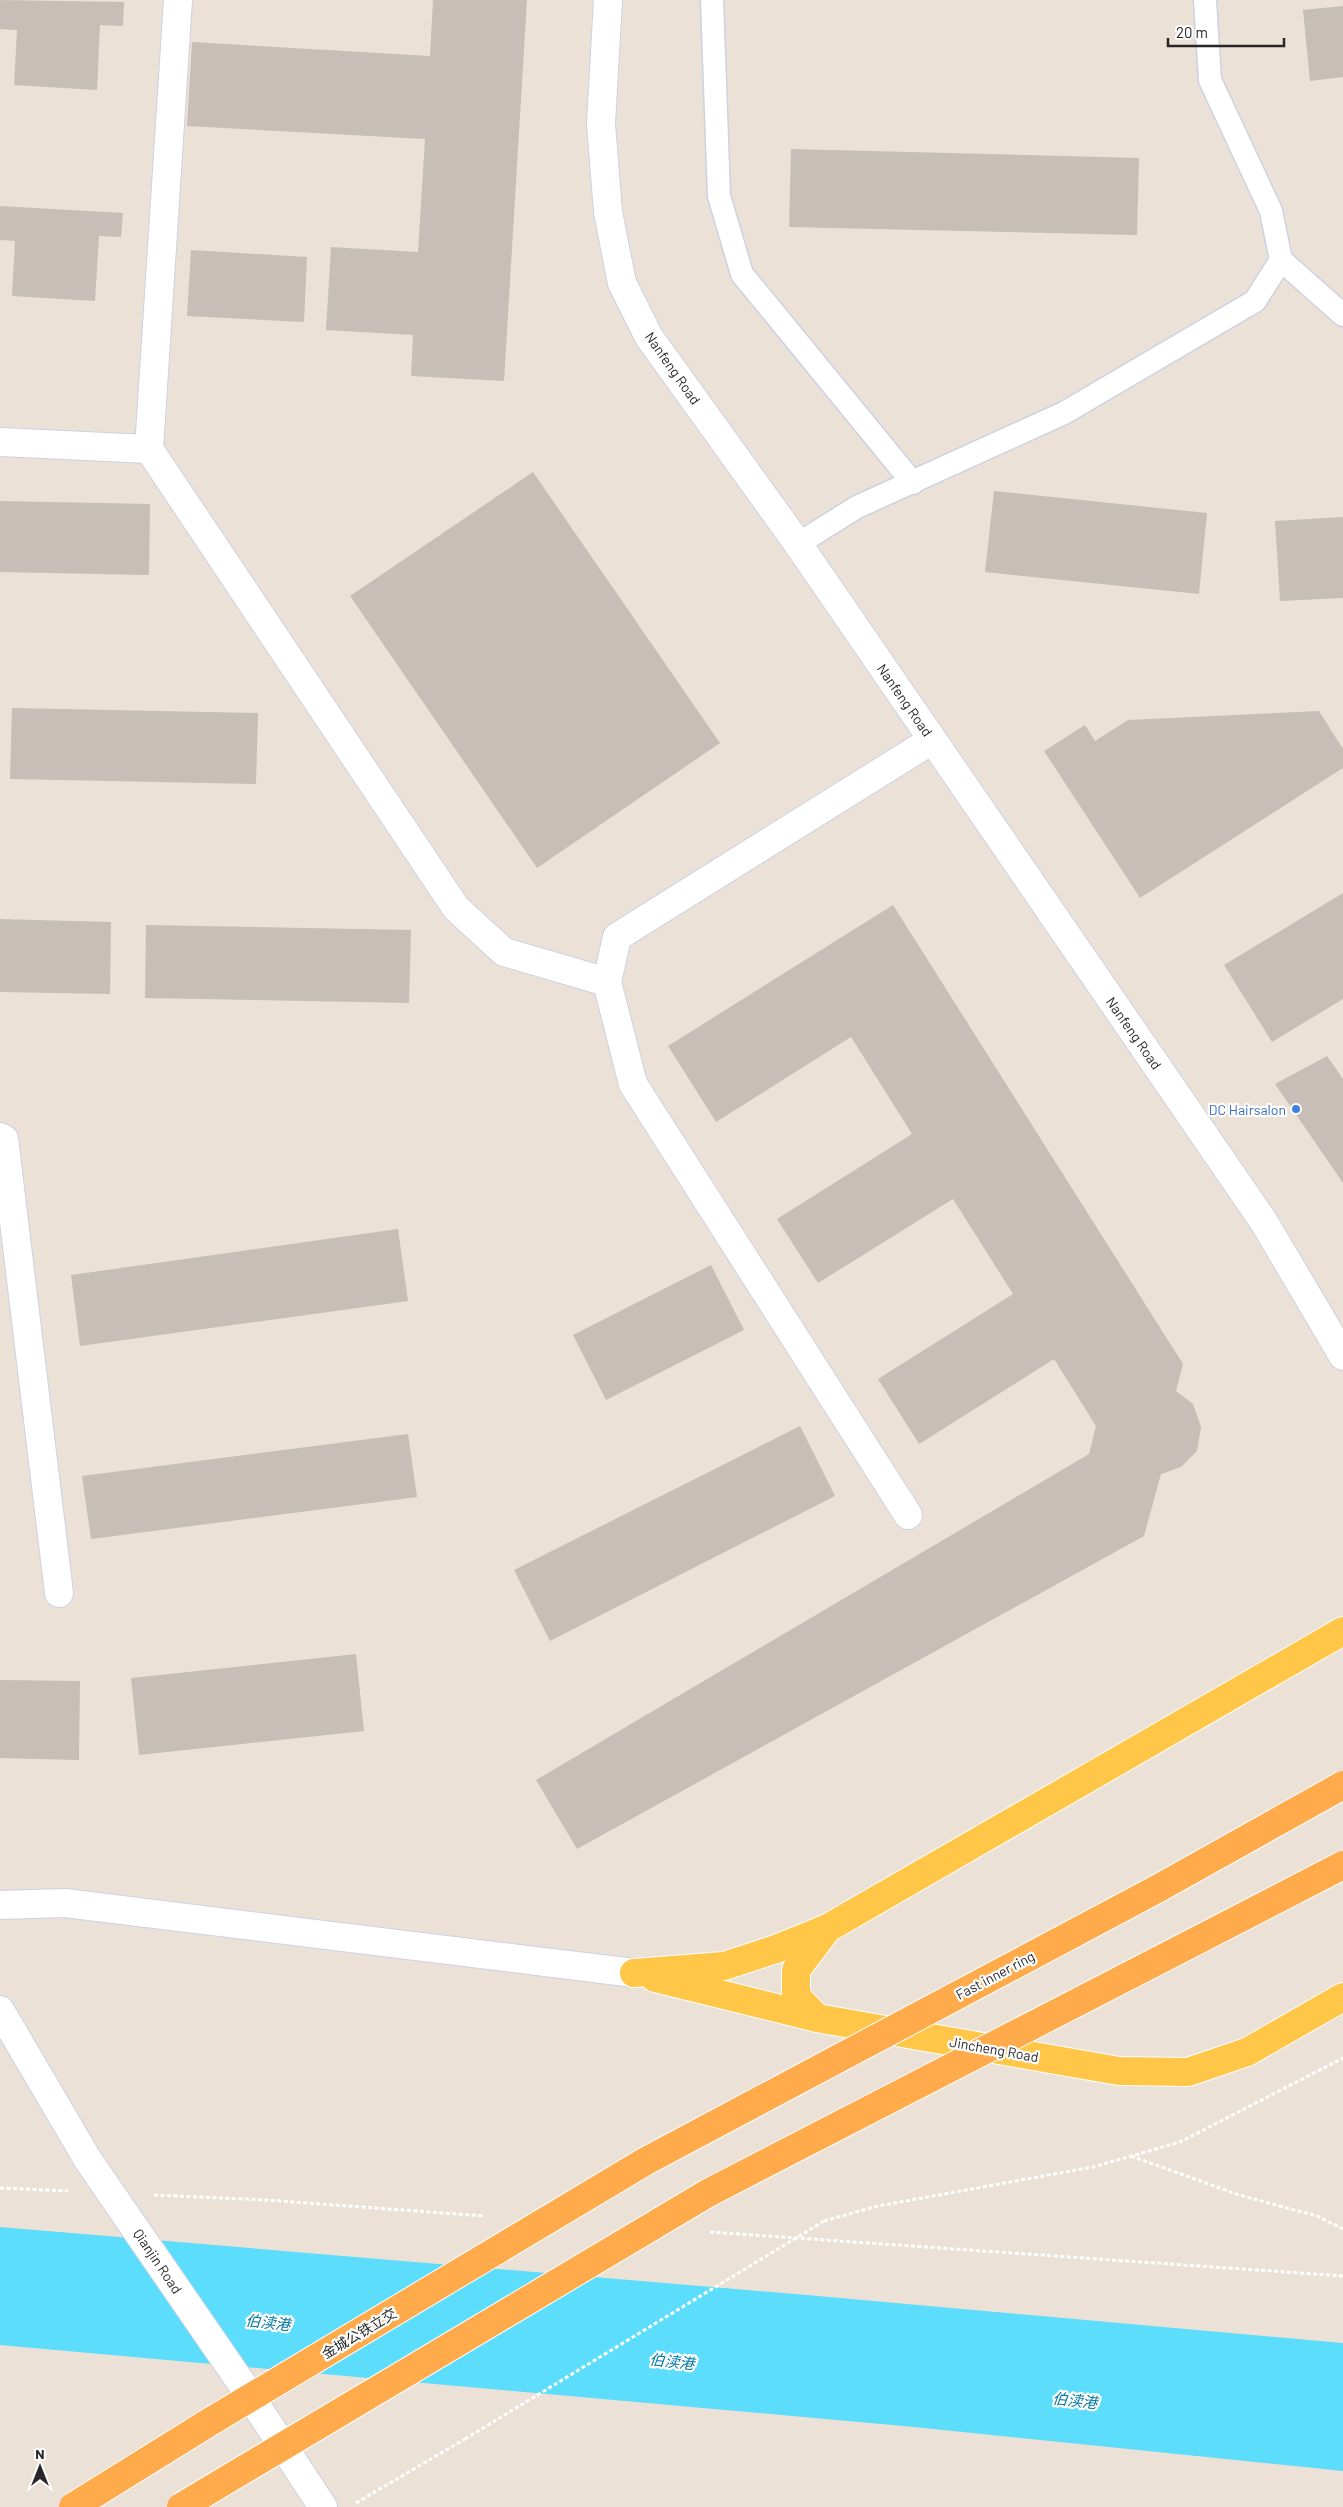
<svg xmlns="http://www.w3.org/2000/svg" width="1343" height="2507" font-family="Barlow,'Noto Sans SC',sans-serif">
<rect width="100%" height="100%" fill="#ece1d6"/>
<path fill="#5cddfc" d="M0,2227L807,2295L1343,2343V2471L914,2427L0,2345Z"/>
<path fill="#c7beb7" d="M0,0L124,2L123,26L100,25L97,90L14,85L17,30L0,29Z
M433,0H527L504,381L411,376L413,335L326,330L331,247L418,252L425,139L187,126L192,42L430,56Z
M1343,6V77L1310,81L1303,10Z
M791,149L1139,158L1137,235L789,227Z
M0,206L123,213L121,237L99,236L95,301L12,296L15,241L0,240Z
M191,250L307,257L304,322L187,316Z
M533,472L720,743L537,868L350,596Z
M994,491L1207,513L1199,594L985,572Z
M0,501L150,504L149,575L0,572Z
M1343,517V598L1280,601L1275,521Z
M12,708L258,713L256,784L10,779Z
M1319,711L1343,749V768L1140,898L1044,751L1085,725L1095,741L1128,720Z
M1343,893V999L1272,1042L1224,965Z
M893,905L1183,1364L1176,1391L1193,1404L1201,1427L1197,1451L1181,1467L1161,1474L1144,1536L577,1849L536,1780L1089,1454L1096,1426L1054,1359L919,1444L878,1379L1013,1294L953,1199L818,1283L777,1219L912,1134L851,1037L716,1122L668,1046Z
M0,919L111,922L110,994L0,992Z
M146,925L411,930L409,1003L145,998Z
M1327,1056L1343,1079V1183L1275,1084Z
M398,1229L408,1301L80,1346L71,1275Z
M711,1265L744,1330L606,1400L573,1335Z
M800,1426L835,1496L550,1641L514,1570Z
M408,1434L417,1497L91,1539L82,1476Z
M356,1654L364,1731L139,1755L131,1678Z
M0,1680L80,1681L79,1760L0,1758Z"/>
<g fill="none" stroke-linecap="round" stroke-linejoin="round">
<defs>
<path id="service" d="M712,0L719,196L742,274L913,483
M1281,260L1343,315
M798,544L857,507L1064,413L1255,301L1281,260L1271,211L1210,80L1205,0"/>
<path id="minor" d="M608,0L601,124L608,212L622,283L649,337L798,544L1264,1222L1343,1356
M0,442L149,449L178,0
M149,449L456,908L504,952L607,982
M0,1137L4,1139L59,1593
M908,1515L633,1084L607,982L617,937L932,740"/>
<path id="tertiary" d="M0,2010L88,2160
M242,2384L323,2507"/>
<path id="secondary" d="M0,1905L65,1903L634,1973"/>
<path id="primary" d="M634,1973L724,1966L776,1949L828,1928L1343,1631
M655,1978L817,2018L1119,2071L1188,2072L1247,2052L1343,1997
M817,2018L796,1996V1970L827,1929"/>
</defs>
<use href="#service" stroke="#ccd2e3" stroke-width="25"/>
<use href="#minor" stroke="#ccd2e3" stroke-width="30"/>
<use href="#tertiary" stroke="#ccd2e3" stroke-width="30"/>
<use href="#secondary" stroke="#ccd2e3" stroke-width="30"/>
<use href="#primary" stroke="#fff" stroke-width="30"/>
<path stroke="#fff" stroke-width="3" stroke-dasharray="4 2.5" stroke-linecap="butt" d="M1131,2156L1239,2195L1317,2216L1343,2229
M0,2188L68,2191
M154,2195L266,2200L485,2216
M824,2221L878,2206L1093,2167L1180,2142L1343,2058
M710,2232L1343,2276
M356,2503L465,2439"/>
<use href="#service" stroke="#fff" stroke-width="22"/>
<use href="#minor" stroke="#fff" stroke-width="28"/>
<use href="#tertiary" stroke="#fff" stroke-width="28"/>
<use href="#secondary" stroke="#fff" stroke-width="28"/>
<use href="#primary" stroke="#ffc648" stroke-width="28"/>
<defs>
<path id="tertiary-bridge" d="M88,2160L242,2384"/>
<path id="trunk-bridge" d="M73,2507L208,2423L646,2161L1157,1889L1343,1785
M181,2507L708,2193L1343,1865"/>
</defs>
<use href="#tertiary-bridge" stroke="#ccd2e3" stroke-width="30" stroke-linecap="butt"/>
<use href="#trunk-bridge" stroke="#fff" stroke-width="30" stroke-linecap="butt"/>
<path stroke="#fff" stroke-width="3" stroke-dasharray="4 2.5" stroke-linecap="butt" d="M465,2439L824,2221"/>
<use href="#tertiary-bridge" stroke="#fff" stroke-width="28"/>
<use href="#trunk-bridge" stroke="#ffaa4b" stroke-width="28"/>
</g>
<circle fill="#3f7fe0" stroke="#fff" stroke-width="2" cx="1296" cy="1109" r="5"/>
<g text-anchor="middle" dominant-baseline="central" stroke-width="4.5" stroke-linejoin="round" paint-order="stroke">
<g font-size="14" fill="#272727" stroke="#fff">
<text transform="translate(673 368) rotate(55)">Nanfeng Road</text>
<text transform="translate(905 700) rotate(55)">Nanfeng Road</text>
<text transform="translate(1134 1033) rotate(55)">Nanfeng Road</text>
<text transform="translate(995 1975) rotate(-28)">Fast inner ring</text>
<text transform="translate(994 2049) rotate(10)">Jincheng Road</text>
<text transform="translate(158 2261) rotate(56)">Qianjin Road</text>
<text transform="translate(359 2333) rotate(-31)">金城公铁立交</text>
</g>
<g font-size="14" fill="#366cbe" stroke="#fff" text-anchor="end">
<text x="1286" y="1109">DC Hairsalon</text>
</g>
<g font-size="15" font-style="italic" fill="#0077a2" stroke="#fff">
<text transform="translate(268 2322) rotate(6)">伯渎港</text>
<text transform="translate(672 2361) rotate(6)">伯渎港</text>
<text transform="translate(1075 2400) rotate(6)">伯渎港</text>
</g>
</g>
<g transform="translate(40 2467)" stroke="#ffffff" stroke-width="4" paint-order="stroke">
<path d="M0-4L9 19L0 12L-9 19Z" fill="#272727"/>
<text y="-8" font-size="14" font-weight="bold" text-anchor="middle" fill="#272727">N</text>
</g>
<path d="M1168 38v8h116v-8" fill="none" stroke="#272727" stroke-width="2.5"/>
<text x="1176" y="38" font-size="15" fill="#272727" stroke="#ffffff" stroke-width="4" paint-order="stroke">20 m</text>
</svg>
